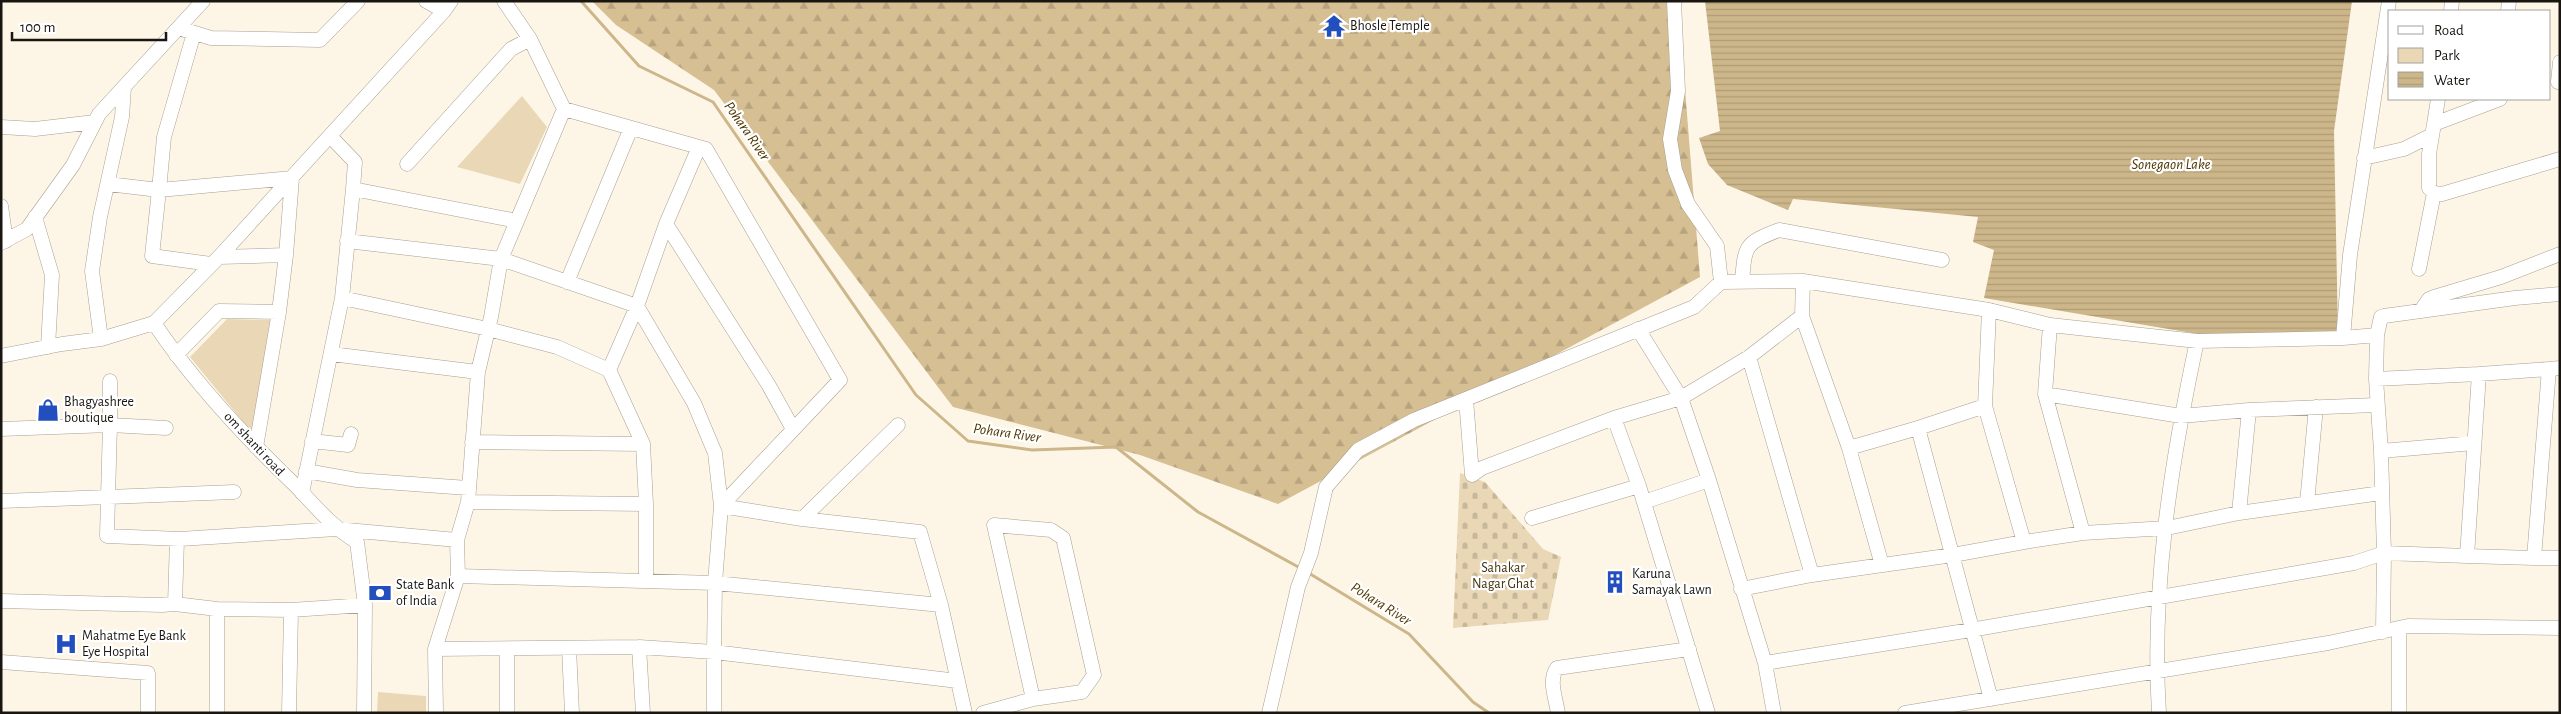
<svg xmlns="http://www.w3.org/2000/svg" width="2561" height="714" font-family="'Alegreya Sans',sans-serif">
<defs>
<pattern id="forest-firs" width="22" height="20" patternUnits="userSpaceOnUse" patternTransform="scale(1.25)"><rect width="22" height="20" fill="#d6bf93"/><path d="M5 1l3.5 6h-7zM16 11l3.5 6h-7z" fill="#b7a37e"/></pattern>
<pattern id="cemetery-stones" width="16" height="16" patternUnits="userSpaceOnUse" patternTransform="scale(1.25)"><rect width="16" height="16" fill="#e9d7b5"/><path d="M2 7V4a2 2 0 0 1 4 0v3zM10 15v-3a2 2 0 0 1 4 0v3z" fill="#c7b89b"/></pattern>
<pattern id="water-rules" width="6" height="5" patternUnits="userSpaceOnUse" patternTransform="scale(1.25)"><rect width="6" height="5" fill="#ccb68a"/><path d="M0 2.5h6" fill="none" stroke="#af9c76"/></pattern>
</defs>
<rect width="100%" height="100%" fill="#fdf6e7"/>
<path fill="#e9d7b5" d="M522,96L547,127L520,184L457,167Z
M227,319L272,320L253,434L190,357Z
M378,692L426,696V713H377Z"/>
<path fill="url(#forest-firs)" d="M592,1H1678L1700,277L1278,504L1140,455L953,407L714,90L616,25Z"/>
<path fill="url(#cemetery-stones)" d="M1460,473L1485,482L1543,549L1561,557L1548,620L1453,628Z"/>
<path fill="url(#water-rules)" d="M1705,1H2352L2334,131L2338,334L2210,336L1984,298L1994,250L1973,242L1978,217L1793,199L1788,210L1727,185L1708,164L1699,138L1720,131Z"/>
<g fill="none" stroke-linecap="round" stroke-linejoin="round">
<path stroke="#ccb68a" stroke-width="3" d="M581,1L639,66L713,102L916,395L968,441L1032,450L1116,447L1198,512L1302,569
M1307,572L1409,634L1473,702L1489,713"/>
<defs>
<path id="minor" d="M426,1L444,11
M504,1L530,39L564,109L706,149L840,380L721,506L802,519
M2451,11L2452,1
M2508,11L2509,1
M185,30L211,38L320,40L358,1
M2558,82L2560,62
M2500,99L2434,124L2429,154V188L2434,193L2442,194L2560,159
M2434,124L2438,99
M1,127L35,129L95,122
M330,136L355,162L353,189
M2364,158L2404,149L2432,135
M407,164L511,49L530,39
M108,184L159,190L164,137L194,33
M1,206L6,241
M35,217L52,275L48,347
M517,221L564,109
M666,224L699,147
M347,241L501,259L637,306L694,403L715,453L721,506L715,583L714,652L639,647L435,649L436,713
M1,243L27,229L73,165L99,114L203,1
M219,257L286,255
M211,264L152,256L159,190L292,178L286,255L279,312
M2419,269L2434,193
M1742,281C1745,245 1745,243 1779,230L1942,260
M1803,281L1989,310L2050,325L2197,341L2343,338L2377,335L2381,317L2384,316L2515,298L2560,294
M567,282L631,128
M342,298L488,329L557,347L609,370
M2422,309L2429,299L2434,297L2501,277L2560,254
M1989,310L1985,406L2024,542
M1802,316L1849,448L1918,428L1991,699
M154,323L219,257L444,11L451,1
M2050,325L2045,394L2181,416L2249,410
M1638,329L1681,398L1749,357L1802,316L1803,281L1721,282
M2343,338L2350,255L2389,1
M101,339L92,271L100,217L122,117L124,87
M331,354L478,372
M176,355L219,311L279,312L256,447
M1,356L62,344L101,339L154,323C194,383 244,436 296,486C317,508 331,526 357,542L365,605L364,713
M1749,357L1812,575
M2560,368L2549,369L2534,558H2560
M2376,379L2377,335
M110,381V425L166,428
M2045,394L2083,533
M1466,399L1472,475L1482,468L1614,418L1681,398L1709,480L1765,663L1774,713
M1614,418L1639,486L1708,713
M898,425L802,519L920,532L941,605L965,713
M1918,428L1985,406
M1,429L110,425L108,497L1,501
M312,441L348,445L351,434
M472,442L643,444
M2474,443L2381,451L2376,379L2479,374
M1849,448L1882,565
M306,471L357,480L468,488
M234,492L108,497L107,536L180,539L336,529L457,540
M302,493L342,298L353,189L517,221L501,259L491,317L478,372L468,502L457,540L458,576L715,583L941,605
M468,502L646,504V580
M1644,502L1709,480
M2307,503L2316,407
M646,504L643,444L609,370L637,306L666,224L768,384L793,429
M2239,513L2249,410L2376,405
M1532,518L1639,486
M2534,558L2467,556L2479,374L2549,369
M1741,589L1812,575L1953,555L2024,542L2083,533L2167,528L2239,513L2381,493
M1,601L162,605L175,604L217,609
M175,604L177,539
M291,610L365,605
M2383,632L2384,553L2467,556
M639,647L643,713
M569,648L572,713
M435,649L458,576
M507,649V713
M1,662L148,673V713
M1765,663L1971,630L2354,563L2384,553L2381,451
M217,713V609L291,610L289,713
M714,713V652L958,681
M983,713L1033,699L994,525L1051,530L1063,538L1094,675L1082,692L1033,699
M1269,713L1298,587L1311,553L1326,487L1358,450L1414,420L1694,307L1721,282L1717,246L1688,204L1675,170L1670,139L1678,91L1674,1
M1558,713C1556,699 1548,680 1557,668L1689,649
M1905,713L2328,643L2408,626L2560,628
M2159,713C2151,589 2171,462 2197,341
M2399,713V628"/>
</defs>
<use href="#minor" stroke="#a7a093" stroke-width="15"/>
<use href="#minor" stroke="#fff" stroke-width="14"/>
</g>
<defs>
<symbol id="temple-bare" viewBox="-9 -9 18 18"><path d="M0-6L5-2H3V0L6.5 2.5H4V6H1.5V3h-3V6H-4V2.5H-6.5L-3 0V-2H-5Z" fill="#224fbd" stroke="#fff" stroke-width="2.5" paint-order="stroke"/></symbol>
<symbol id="shop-bare" viewBox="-9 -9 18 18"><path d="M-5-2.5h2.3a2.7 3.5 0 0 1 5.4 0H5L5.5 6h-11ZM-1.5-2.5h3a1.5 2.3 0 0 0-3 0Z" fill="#224fbd" stroke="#fff" stroke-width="2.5" paint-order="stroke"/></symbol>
<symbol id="building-bare" viewBox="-9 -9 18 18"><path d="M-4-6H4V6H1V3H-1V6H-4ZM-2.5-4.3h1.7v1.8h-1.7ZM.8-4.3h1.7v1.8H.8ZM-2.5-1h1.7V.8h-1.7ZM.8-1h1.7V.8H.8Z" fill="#224fbd" stroke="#fff" stroke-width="2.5" paint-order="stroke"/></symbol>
<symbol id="bank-bare" viewBox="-9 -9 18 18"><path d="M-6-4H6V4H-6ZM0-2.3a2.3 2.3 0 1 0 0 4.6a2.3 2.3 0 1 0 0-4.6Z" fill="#224fbd" stroke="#fff" stroke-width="2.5" paint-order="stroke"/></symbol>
<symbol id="hospital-bare" viewBox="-9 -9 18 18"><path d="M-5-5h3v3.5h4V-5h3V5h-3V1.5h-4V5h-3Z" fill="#224fbd" stroke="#fff" stroke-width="2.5" paint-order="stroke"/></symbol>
</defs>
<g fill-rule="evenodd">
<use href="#temple-bare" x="1318" y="10" width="32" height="32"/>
<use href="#shop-bare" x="32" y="394" width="32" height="32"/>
<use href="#building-bare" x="1599" y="566" width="32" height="32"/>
<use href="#bank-bare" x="364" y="577" width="32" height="32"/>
<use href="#hospital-bare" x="50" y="628" width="32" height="32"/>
</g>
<g text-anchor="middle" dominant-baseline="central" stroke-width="4.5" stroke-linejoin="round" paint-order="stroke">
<g font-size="14" fill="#191611" stroke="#fff" text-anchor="start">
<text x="1350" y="26">Bhosle Temple</text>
<text x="64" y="402">Bhagyashree<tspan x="64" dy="16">boutique</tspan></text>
<text x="1632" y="574">Karuna<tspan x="1632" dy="16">Samayak Lawn</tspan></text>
<text x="396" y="585">State Bank<tspan x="396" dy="16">of India</tspan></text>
<text x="82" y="636">Mahatme Eye Bank<tspan x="82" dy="16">Eye Hospital</tspan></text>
</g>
<g font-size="14" fill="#191611" stroke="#fff">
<text transform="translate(254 444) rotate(47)">om shanti road</text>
</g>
<g font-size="14" fill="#43330f" stroke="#fff">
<text x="1503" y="568">Sahakar<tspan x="1503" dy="16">Nagar Ghat</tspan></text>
</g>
<g font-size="15" font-style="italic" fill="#4f3800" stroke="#fff">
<text transform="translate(747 131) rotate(55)">Pohara River</text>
<text x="2171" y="164">Sonegaon Lake</text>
<text transform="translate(1007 433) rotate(8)">Pohara River</text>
<text transform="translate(1381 604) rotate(32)">Pohara River</text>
</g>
</g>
<rect width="2561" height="714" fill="none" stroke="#191611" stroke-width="5"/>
<rect x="2388" y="10" width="162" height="90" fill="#ffffff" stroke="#a3a2a0"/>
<rect x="2398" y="26" width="25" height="8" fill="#ffffff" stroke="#a3a2a0"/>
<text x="2434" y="35" font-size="15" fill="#191611">Road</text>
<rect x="2398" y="48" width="25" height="15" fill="#e9d7b5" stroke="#a3a2a0"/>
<text x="2434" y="60" font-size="15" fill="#191611">Park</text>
<rect x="2398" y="72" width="25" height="15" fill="url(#water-rules)" stroke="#a3a2a0"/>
<text x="2434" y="85" font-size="15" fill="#191611">Water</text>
<path d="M12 32v8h154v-8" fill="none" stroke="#191611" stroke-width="2.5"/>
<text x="20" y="32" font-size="15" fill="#191611" stroke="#ffffff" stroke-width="4" paint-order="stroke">100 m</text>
</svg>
